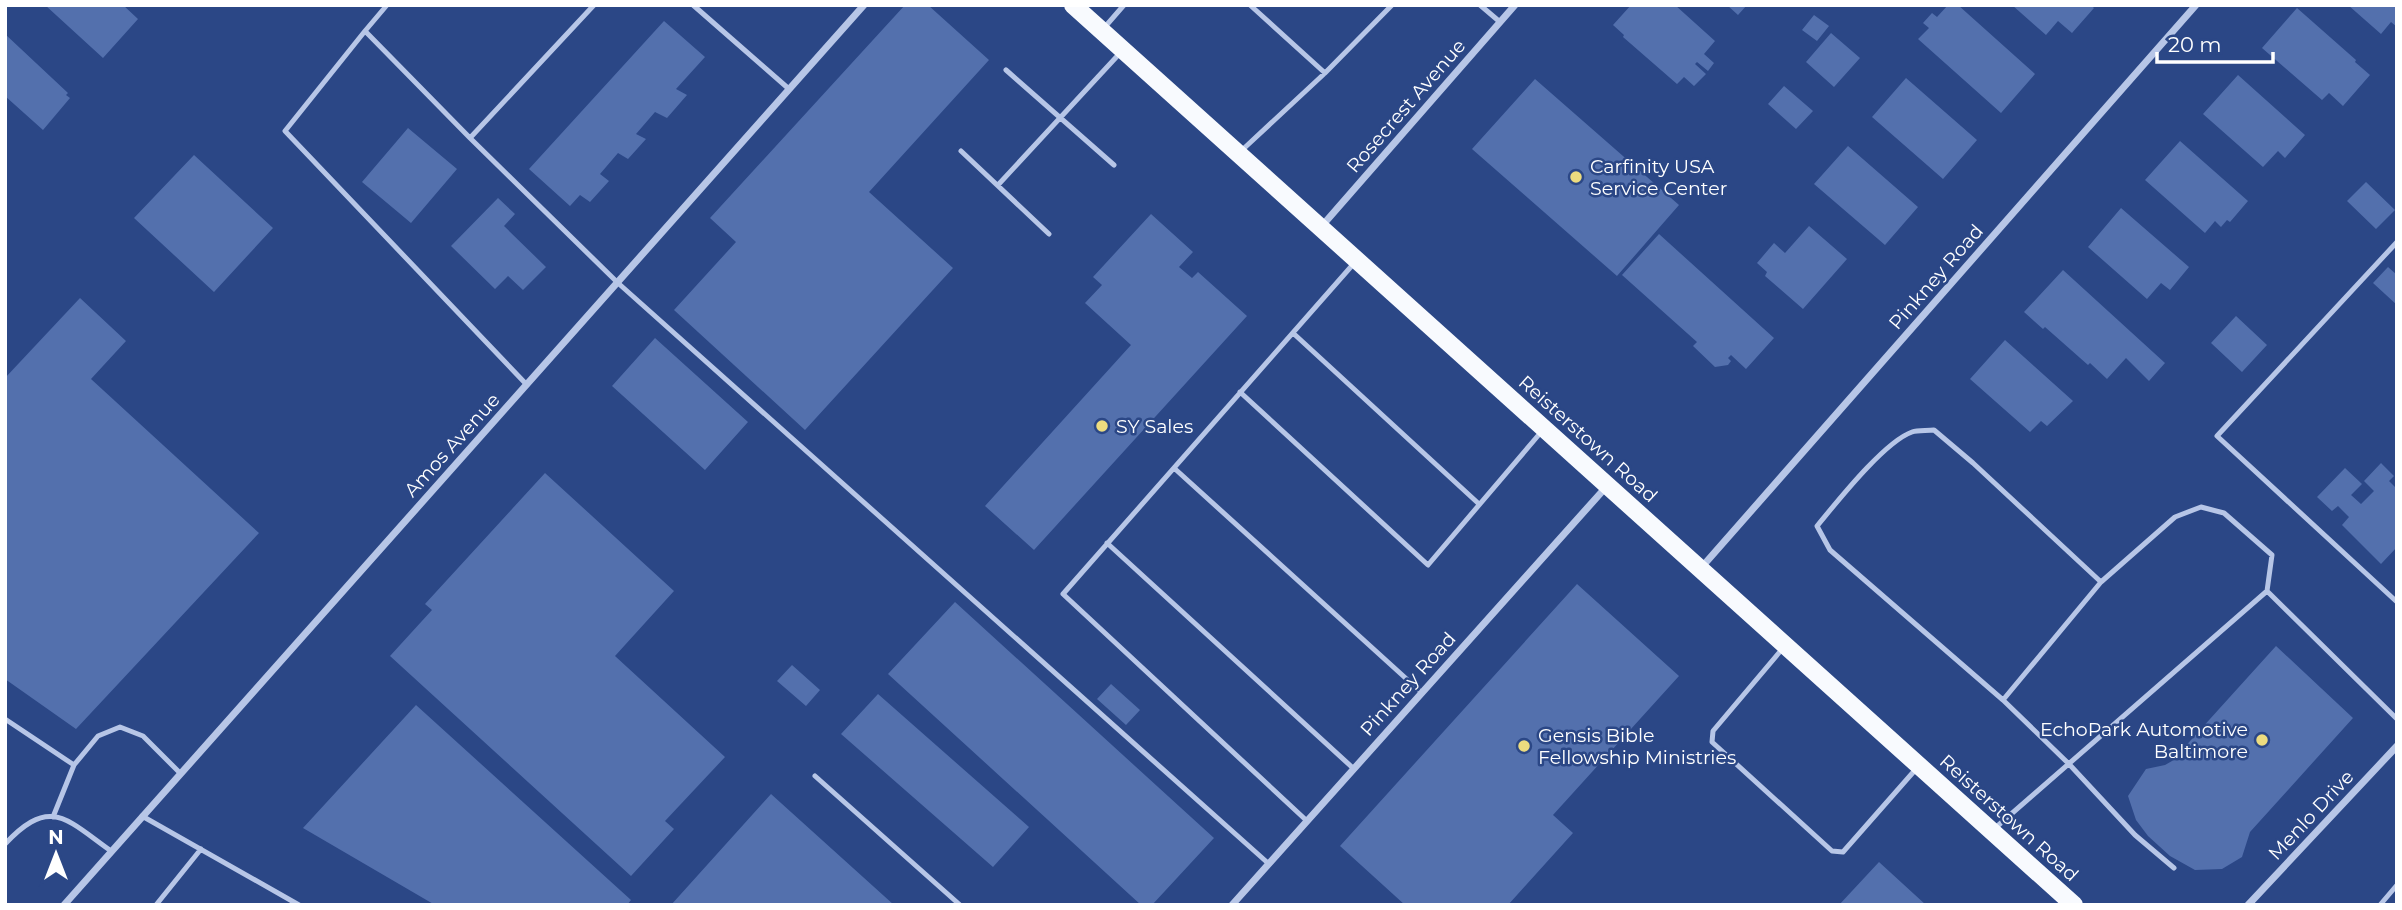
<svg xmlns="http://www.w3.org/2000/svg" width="2402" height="910" font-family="Montserrat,sans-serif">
<rect width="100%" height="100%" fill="#2b4786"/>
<path fill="#5370ad" d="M45,5H123L138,19L103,58Z
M905,5H928L989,60L869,192L953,268L805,430L674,310L736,242L710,218Z
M1631,5H1675L1715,41L1704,54L1714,63L1708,71L1697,62L1695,64L1706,74L1694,86L1684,77L1677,84L1623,37L1624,35L1613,25Z
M1727,5H1747L1738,15Z
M1948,5H1958L2035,74L2001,113L1918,39L1929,28L1923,23L1932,13L1937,17Z
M2012,5H2091L2094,8L2072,33L2058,21L2046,35Z
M2348,5H2397V27L2391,22L2381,34Z
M2297,8L2356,60L2355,62L2370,75L2343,106L2329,93L2322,100L2262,48Z
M1814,15L1829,26L1817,41L1802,30Z
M664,21L705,57L676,89L687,95L667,118L655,112L636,134L646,139L628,159L618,153L600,174L609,181L590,202L580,195L570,206L529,169Z
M1831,33L1860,58L1834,87L1806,62Z
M5,34L68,93L66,95L70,98L43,130L5,96Z
M2238,75L2305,135L2285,158L2278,151L2263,167L2203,114Z
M1906,78L1977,140L1943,179L1872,117Z
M1535,79L1679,205L1617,276L1472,149Z
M1784,86L1813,111L1796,129L1768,104Z
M408,128L457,169L411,223L362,182Z
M2180,141L2248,201L2230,222L2227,220L2221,227L2215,221L2205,233L2145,180Z
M1848,146L1918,207L1885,245L1814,184Z
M194,155L273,228L214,292L134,218Z
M2366,182L2395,210L2376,229L2347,201Z
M498,198L515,214L504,226L546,267L523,290L508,276L495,289L451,246Z
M2121,208L2189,267L2170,290L2161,283L2147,299L2088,247Z
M1151,214L1193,252L1179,267L1192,278L1198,272L1247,316L1034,550L985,506L1131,345L1085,303L1102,285L1093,277Z
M1809,226L1847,259L1803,309L1765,276L1767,272L1757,263L1774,243L1785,253Z
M1659,234L1774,338L1746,369L1731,355L1728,358L1731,361L1728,365L1715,367L1693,346L1697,342L1622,275Z
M2388,267L2397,275V305L2373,283Z
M2063,270L2165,363L2149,381L2126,358L2107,379L2090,363L2088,365L2045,327L2043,329L2024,312Z
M80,298L126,341L91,379L259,533L76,729L5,679V378Z
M2236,316L2267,345L2242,372L2211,343Z
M655,338L748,422L705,470L612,386Z
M2005,340L2073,401L2047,426L2041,421L2030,432L1970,379Z
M2381,463L2394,476L2389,481L2397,489V547L2381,564L2342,525L2349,517L2338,506L2332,511L2317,497L2345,468L2362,484L2351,495L2361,504L2374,491L2364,481Z
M545,473L674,591L615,656L725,757L665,821L674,829L631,876L390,656L432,610L425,604Z
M1577,584L1679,676L1553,815L1573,833L1508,905H1405L1340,846Z
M955,602L1214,838L1152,905H1141L888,674Z
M2276,646L2353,718L2250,832L2242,857L2222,869L2195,870L2170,856L2148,836L2136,820L2128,796L2146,769L2165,765L2172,761Z
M792,665L820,690L806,706L777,681Z
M1111,684L1140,710L1126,725L1097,699Z
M878,694L1029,827L993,867L841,734Z
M416,705L631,900L627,905H435L303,828Z
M771,794L894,905H671Z
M1879,862L1926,905H1839Z"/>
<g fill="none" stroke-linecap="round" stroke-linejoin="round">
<path stroke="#b7c6e7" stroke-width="5" d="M387,5L365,31L470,138
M594,5L470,138L618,283L1269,864
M693,5L789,89
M1250,5L1325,73L1392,5
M1480,5L1500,22
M1104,28L1124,5
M365,31L285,131L527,385
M1006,70L1114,165
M961,151L1049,234
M1240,152L1325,73
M998,185L1121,52
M2397,242L2217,436L2397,602
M1293,333L1479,504
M1240,392L1428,565L1542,431
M1174,468L1422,693
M1107,543L1354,769
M1783,648L1713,731L1712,742L1832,851L1843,852L1916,769
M2003,700L1830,550L1817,526C1837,502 1884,442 1912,432C1918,430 1927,431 1934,430L1973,463L2101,582
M5,719L74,765
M815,776L960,905
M142,816L299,905
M53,817L74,765L98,736L120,727L143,736L180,773
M1307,821L1063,594L1356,261
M1994,829L2267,591L2397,719
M5,844C50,796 66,819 111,851
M2174,868L2135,835L2069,764L2003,700L2101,582L2175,517L2201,507L2224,513L2272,555L2267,591
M156,905L201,849
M2380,905L2397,885"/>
<path stroke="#b7c6e7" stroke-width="7" d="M1321,227L1515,5
M1701,568L2196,5
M64,905L864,5
M1232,905L1607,486
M2248,905L2397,746"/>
<path stroke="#f8fafe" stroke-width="18" d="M1073,5L2074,905"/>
</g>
<g fill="#eddc7f" stroke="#2b4786" stroke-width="2.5">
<circle cx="1576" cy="177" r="7"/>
<circle cx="1102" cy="426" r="7"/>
<circle cx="2262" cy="740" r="7"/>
<circle cx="1524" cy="746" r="7"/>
</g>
<g text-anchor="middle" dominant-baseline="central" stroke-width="5" stroke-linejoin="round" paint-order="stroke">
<g font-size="19" fill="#fff" stroke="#2b4786">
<text transform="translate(1406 106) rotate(-49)">Rosecrest Avenue</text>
<text transform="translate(1936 277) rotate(-49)">Pinkney Road</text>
<text transform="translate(1588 439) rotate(42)">Reisterstown Road</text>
<text transform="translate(452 445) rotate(-48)">Amos Avenue</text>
<text transform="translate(1408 684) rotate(-48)">Pinkney Road</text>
<text transform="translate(2311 815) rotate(-47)">Menlo Drive</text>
<text transform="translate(2009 818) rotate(42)">Reisterstown Road</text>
</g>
<g font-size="19" fill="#fff" stroke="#2b4786" text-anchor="start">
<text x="1590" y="166">Carfinity USA<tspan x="1590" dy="22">Service Center</tspan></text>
<text x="1116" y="426">SY Sales</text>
<text x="2248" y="729" text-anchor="end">EchoPark Automotive<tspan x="2248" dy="22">Baltimore</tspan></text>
<text x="1538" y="735">Gensis Bible<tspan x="1538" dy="22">Fellowship Ministries</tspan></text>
</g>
</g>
<rect width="2402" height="910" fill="none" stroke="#ffffff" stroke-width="14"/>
<g transform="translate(56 854)" stroke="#2b4786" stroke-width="5" paint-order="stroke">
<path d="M0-5L12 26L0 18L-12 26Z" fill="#ffffff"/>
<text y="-10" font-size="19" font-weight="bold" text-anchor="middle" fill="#ffffff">N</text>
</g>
<path d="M2157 52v10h116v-10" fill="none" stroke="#ffffff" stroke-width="3.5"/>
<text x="2168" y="52" font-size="21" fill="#ffffff" stroke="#2b4786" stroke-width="5" paint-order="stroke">20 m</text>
</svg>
